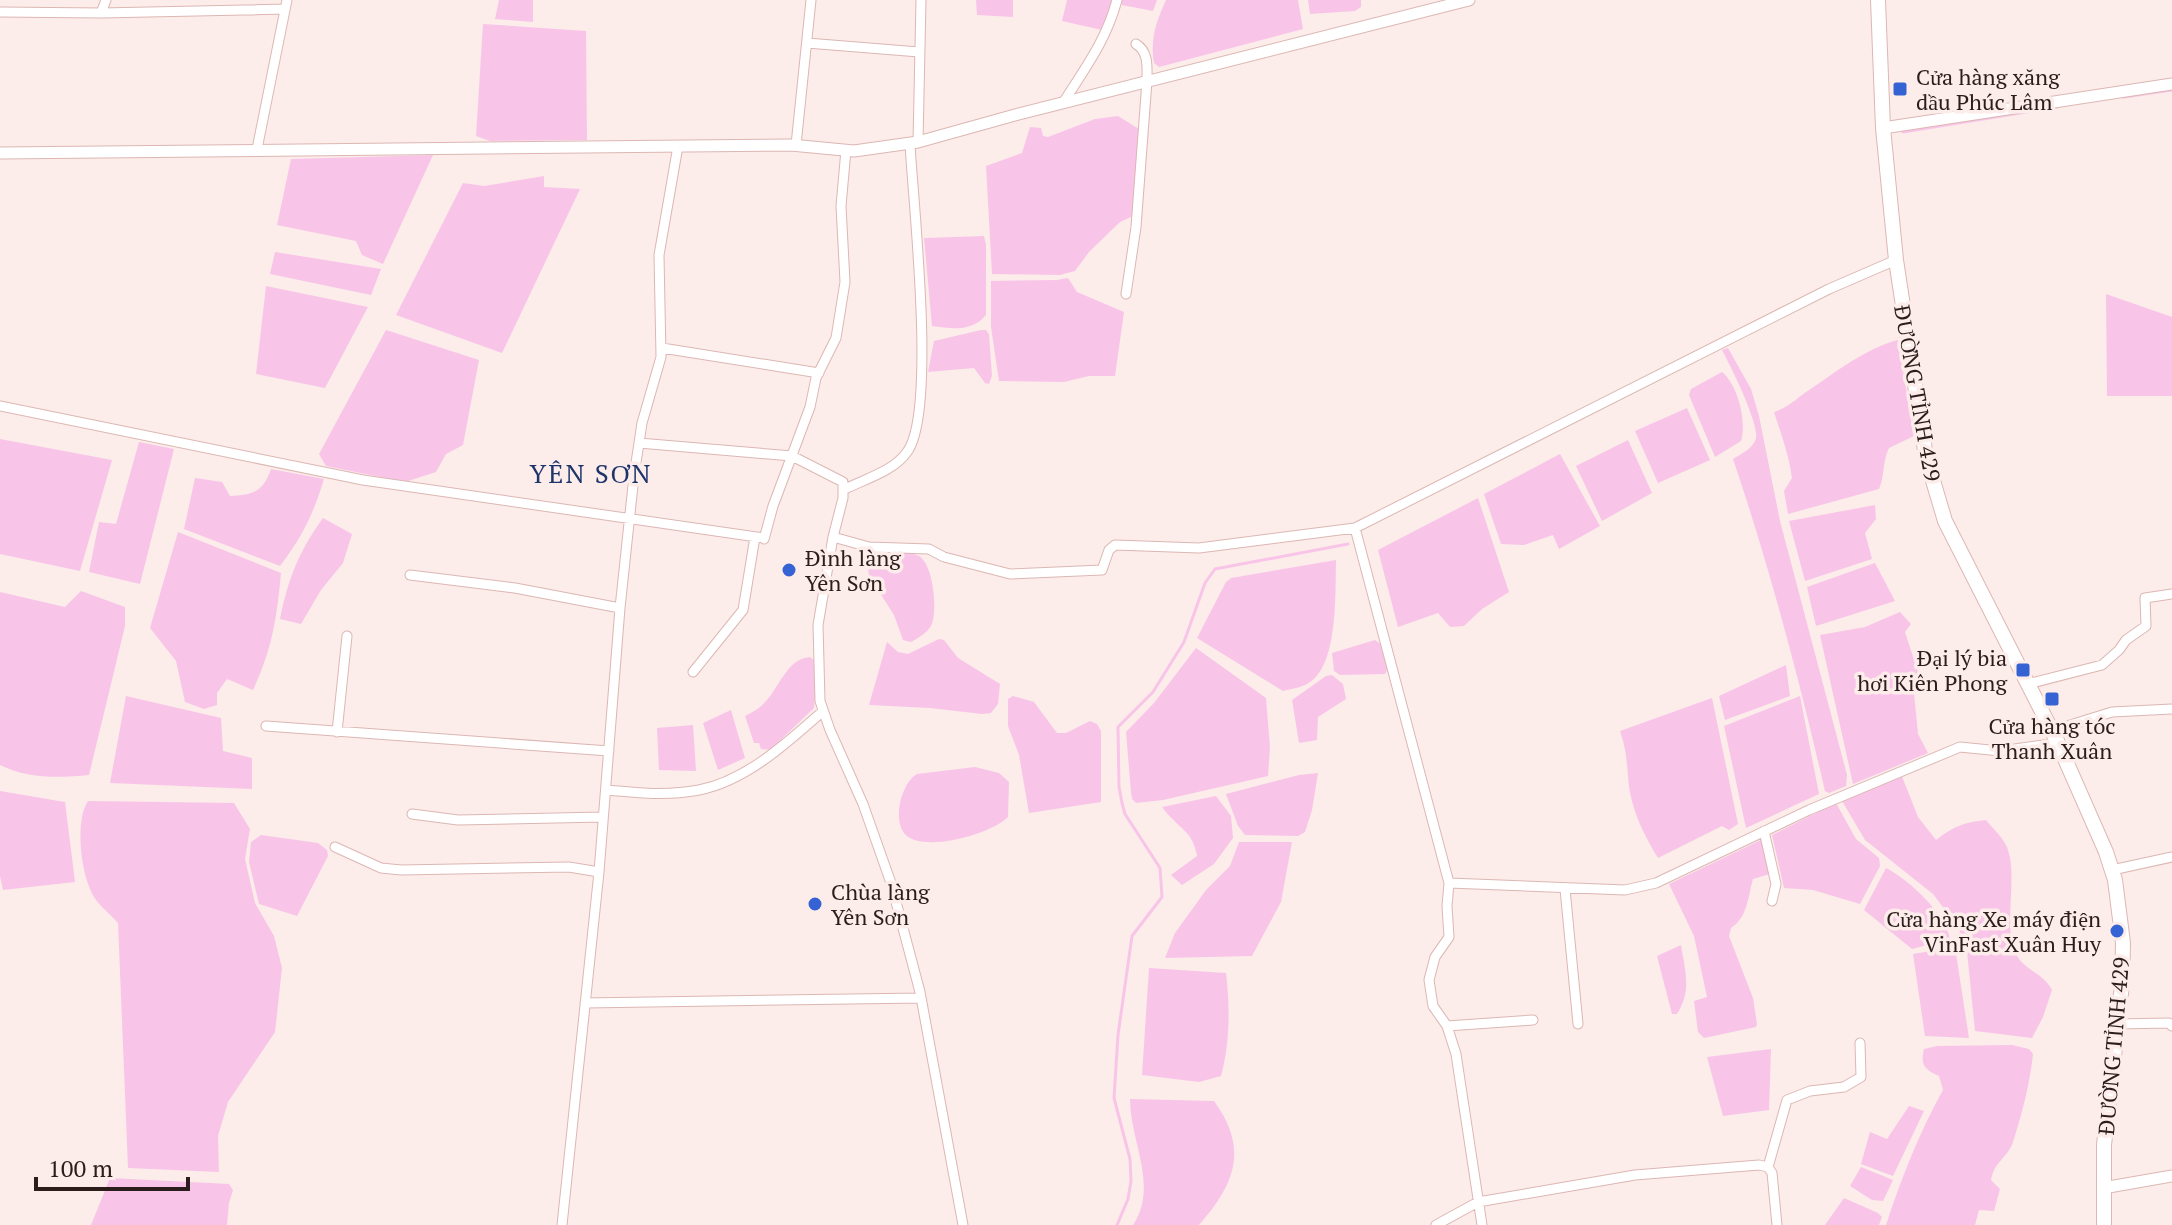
<svg xmlns="http://www.w3.org/2000/svg" width="2172" height="1225" font-family="'PT Serif',serif">
<rect width="100%" height="100%" fill="#fcecea"/>
<path fill="#f8c5e9" d="M499,0H533V22L495,19Z
M976,0H1013V17L977,15Z
M1067,0H1114L1102,30L1062,21Z
M1122,0H1157L1153,11L1122,5Z
M1166,0H1298L1303,29L1159,67L1154,63C1150,39 1156,22 1166,0Z
M1308,0H1361V7L1355,11L1310,14Z
M483,24L586,31L587,140L490,141L476,136Z
M1118,116L1139,129L1133,216L1120,222L1089,252L1075,271L1060,275L992,274L986,166L1022,153L1030,127L1041,128L1043,136L1048,137L1095,119Z
M433,155L383,264L362,255L356,241L277,225L291,159Z
M544,176V187L580,189L502,353L396,315L463,183L484,186Z
M984,236L986,245V315C972,332 952,329 932,326L924,238Z
M275,252L381,269L371,295L270,274Z
M1068,278L1077,292L1124,312L1115,376H1089L1064,382L999,381L991,327V281L1057,280Z
M266,286L368,307L325,388L256,374Z
M2106,294L2172,317V396H2107Z
M386,330L479,360L463,445L446,454L436,472L405,482L326,466L319,454Z
M981,330H986L989,334L992,376L989,384L985,383L974,368L928,372L934,341Z
M1898,340L1914,436L1889,448C1882,462 1885,476 1879,489L1788,514L1784,491L1792,478C1789,455 1781,434 1774,412C1787,408 1795,400 1806,392C1835,373 1864,349 1898,340Z
M1728,348L1751,389L1759,416L1780,521L1847,775L1846,786L1829,793L1825,791C1799,679 1770,568 1733,459C1741,454 1754,448 1756,438C1759,423 1730,365 1722,350Z
M1722,372C1738,385 1747,422 1741,441L1715,457L1689,395L1691,389Z
M1687,408L1710,460L1658,483L1635,431Z
M0,439L112,460L80,571L0,554Z
M1628,440L1652,493L1602,521L1576,466Z
M139,442L174,449L140,584L89,572L99,522L116,524Z
M1560,454L1600,526L1559,549L1553,535L1524,545L1501,544L1484,494Z
M271,469L324,479C313,515 302,537 280,566L184,529L195,478L222,482L230,496C253,495 263,492 271,469Z
M1478,498L1509,592L1482,609L1464,626L1450,627L1438,613L1398,627L1378,550Z
M1875,505L1876,519L1865,533L1872,559L1805,581L1789,521Z
M323,518L352,534L343,563L321,590L301,624L280,619C288,579 299,551 323,518Z
M178,532L281,573C277,617 272,650 253,690L227,679L217,693V705L204,709L185,702L176,661L150,628Z
M866,553C881,554 904,550 917,555C934,561 938,613 931,626C926,634 918,638 911,642L903,640L894,615L869,576Z
M1336,560C1335,591 1339,668 1307,684C1300,688 1290,689 1283,691L1197,638L1226,582L1231,578Z
M1875,563L1895,601L1816,626L1807,587Z
M81,591L125,607V626L89,775C59,778 28,779 0,765V592L65,607Z
M1900,612L1911,624L1905,632L1919,675L1914,693L1918,734L1928,753L1853,784L1820,635L1865,627Z
M939,639L944,640L958,658L1000,684L998,704L991,713L982,714L930,708L869,705L887,642L898,652L908,654Z
M1375,640L1382,645L1388,668L1385,674L1340,675L1334,671L1332,653Z
M1196,648L1266,698L1270,747L1268,776L1163,800L1136,803L1132,799L1131,792L1126,732L1154,703Z
M810,657L815,661L817,680L814,708L770,750L761,749L759,743H754L745,716C753,712 760,708 766,701C780,686 787,659 810,657Z
M1786,665L1790,696L1725,720L1719,696Z
M1332,675L1343,684L1346,699L1318,717L1317,740L1299,743L1292,700L1326,676Z
M126,696L221,718L223,751L252,758V789L110,783Z
M1013,696L1034,702L1057,733H1066L1090,721L1097,724L1101,731V802L1029,813L1019,755L1008,726V699Z
M1800,696L1819,794L1746,828L1724,726Z
M1712,698L1738,824L1729,830L1722,826L1658,858C1644,835 1633,813 1629,787C1627,767 1627,750 1620,731Z
M731,710L745,758L718,770L703,723Z
M693,725L696,771L659,770L657,728Z
M975,767L999,773L1009,782L1008,817C991,834 927,852 907,836C891,823 901,783 917,774Z
M1318,773L1312,810L1305,832L1298,836L1245,835L1238,826L1226,794L1299,775Z
M1901,774L1918,817L1936,840C1953,827 1964,822 1986,820C1993,829 2005,839 2008,850C2018,879 2002,929 2017,956C2026,971 2043,973 2052,990L2043,1017L2032,1038L1975,1031L1967,951L1958,927L1933,894L1865,840L1842,801Z
M0,791L65,802L75,882L3,890L0,876Z
M1216,796L1231,816L1233,838L1214,864L1182,885L1171,875L1197,856C1193,830 1177,828 1162,807Z
M88,801L234,803L250,829L245,859L255,903L274,936L282,968L275,1032L228,1102L218,1136L219,1172L128,1168L118,923C111,915 102,908 96,900C81,880 74,821 88,801Z
M1836,803L1856,839L1879,858L1880,866L1860,904L1813,890L1784,888L1772,835Z
M261,835L318,843L327,850L328,856L297,916L259,904L249,862L251,842Z
M1765,838L1770,874L1753,879C1748,896 1748,917 1731,928L1729,936L1753,998L1757,1024L1756,1027L1704,1038L1698,1032L1694,1001L1707,997L1694,936L1669,884Z
M1239,842H1292L1281,902L1252,956L1165,958L1175,933L1206,890L1230,866Z
M1886,868C1908,879 1946,914 1950,939L1912,949L1864,910Z
M1681,945C1685,970 1692,991 1677,1014H1672L1657,956Z
M1955,947L1969,1038L1925,1036L1913,954Z
M1149,968L1226,973C1230,1007 1230,1043 1221,1076L1199,1082L1142,1075Z
M2012,1045L2029,1049L2033,1054C2030,1083 2022,1114 2013,1142C2007,1159 1995,1160 1991,1180L2000,1189L1994,1211L1979,1210L1975,1225H1886C1901,1179 1919,1133 1943,1090L1939,1076C1925,1070 1920,1065 1924,1049L1937,1046Z
M1771,1049L1769,1110L1723,1116L1707,1057Z
M1130,1099L1214,1101C1249,1149 1235,1184 1199,1225H1133C1159,1186 1130,1142 1130,1099Z
M1909,1106L1924,1111L1893,1176L1861,1164L1870,1132L1887,1139Z
M1861,1167L1893,1180L1883,1201L1872,1200L1850,1186Z
M110,1178L229,1184L233,1190L229,1203L227,1225H91Z
M1844,1198L1878,1213L1882,1217L1879,1225H1825Z"/>
<g fill="none" stroke-linecap="round" stroke-linejoin="round">
<path stroke="#f8c5e9" stroke-width="3" d="M2124,97L2172,90
M1903,132L2057,107
M1117,1225L1128,1199L1131,1181L1130,1159L1114,1098L1118,1035L1132,936L1162,897L1160,868L1125,814L1122,803L1119,787L1118,727L1153,692L1184,642L1205,583L1215,569L1348,544"/>
<defs>
<path id="minor" d="M0,12L101,13L106,0
M101,13L285,9
M807,43L919,52
M1063,103C1085,68 1106,41 1117,0
M918,142L921,0
M796,145L811,0
M257,149L287,0
M1126,294L1136,227L1147,81C1147,67 1149,52 1136,44
M662,348L819,373
M0,406L363,480L764,538
M639,443L792,456L843,482V498L833,537L818,625L820,701L830,730L863,804L891,883L920,992L963,1225
M845,489C865,479 894,471 907,452C937,412 913,202 910,144
M1355,528L1449,883L1447,906L1449,937L1435,957L1429,980L1433,1006L1447,1026L1456,1054L1482,1225
M833,537L869,547L929,549L944,557L1010,574L1102,570L1109,550L1115,545L1199,548L1355,528L1829,289L1896,260
M764,539L773,506L810,407L816,378L836,338L845,282L841,206L846,150
M410,575L515,588L620,608
M693,672L743,610L755,537
M2028,684L2102,665L2119,650L2126,640L2146,626L2145,598L2172,594
M266,726L609,751
M2051,731L2112,712L2172,709
M337,732L347,636
M606,790C637,793 667,796 699,790C746,781 788,742 823,711
M412,814L458,820L603,817
M1764,831L1776,884L1772,901
M335,847L381,868L401,870L569,867L599,872
M2112,870L2172,857
M1449,883L1625,890L1656,883L1809,810L1960,747L2000,751L2058,743
M1565,889L1578,1024
M585,1003L921,998
M2117,1024L2169,1023L2172,1026
M1447,1026L1533,1020
M1768,1167L1787,1100L1810,1091L1844,1087L1861,1077L1860,1043
M562,1225L599,872L620,608L634,476L642,423L661,357L659,255L678,146
M1436,1225L1478,1202L1635,1175L1759,1165L1768,1167L1772,1173L1777,1225"/>
<path id="tertiary" d="M1883,128L2172,84
M0,153L791,145L854,151L918,142L1015,115L1469,0
M2103,1188L2172,1176"/>
<path id="primary" d="M1878,0L1883,128L1896,260L1926,457L1945,521L2058,743L2106,852L2115,880L2123,943L2122,985L2104,1145V1225"/>
</defs>
<use href="#minor" stroke="#dcb7b3" stroke-width="11"/>
<use href="#tertiary" stroke="#dcb7b3" stroke-width="13"/>
<use href="#primary" stroke="#dcb7b3" stroke-width="16"/>
<use href="#minor" stroke="#fff" stroke-width="9"/>
<use href="#tertiary" stroke="#fff" stroke-width="11"/>
<use href="#primary" stroke="#fff" stroke-width="14"/>
</g>
<g fill="#3663d3" stroke="#fcecea" stroke-width="3">
<rect x="1892" y="81" width="16" height="16" rx="4"/>
<circle cx="789" cy="570" r="8"/>
<rect x="2015" y="662" width="16" height="16" rx="4"/>
<rect x="2044" y="691" width="16" height="16" rx="4"/>
<circle cx="815" cy="904" r="8"/>
<circle cx="2117" cy="931" r="8"/>
</g>
<g text-anchor="middle" dominant-baseline="central" stroke-width="7" stroke-linejoin="round" paint-order="stroke">
<g font-size="22" fill="#2b1d1c" stroke="#fcecea" text-anchor="start">
<text x="1916" y="76">Cửa hàng xăng<tspan x="1916" dy="25">dầu Phúc Lâm</tspan></text>
<text x="805" y="557">Đình làng<tspan x="805" dy="25">Yên Sơn</tspan></text>
<text x="2007" y="657" text-anchor="end">Đại lý bia<tspan x="2007" dy="25">hơi Kiên Phong</tspan></text>
<text x="2052" y="725" text-anchor="middle">Cửa hàng tóc<tspan x="2052" dy="25">Thanh Xuân</tspan></text>
<text x="831" y="891">Chùa làng<tspan x="831" dy="25">Yên Sơn</tspan></text>
<text x="2101" y="918" text-anchor="end">Cửa hàng Xe máy điện<tspan x="2101" dy="25">VinFast Xuân Huy</tspan></text>
</g>
<g font-size="22" fill="#2b1d1c" stroke="#fcecea">
<text transform="translate(1918 393) rotate(80)">ĐƯỜNG TỈNH 429</text>
<text transform="translate(2113 1046) rotate(-85)">ĐƯỜNG TỈNH 429</text>
</g>
<g font-size="26" letter-spacing="2" fill="#1e356c" stroke="#fcecea">
<text x="591" y="473">YÊN SƠN</text>
</g>
</g>
<path d="M36 1177v12h152v-12" fill="none" stroke="#2b1d1c" stroke-width="4"/>
<text x="48" y="1177" font-size="24" fill="#2b1d1c" stroke="#fcecea" stroke-width="6" paint-order="stroke">100 m</text>
</svg>
